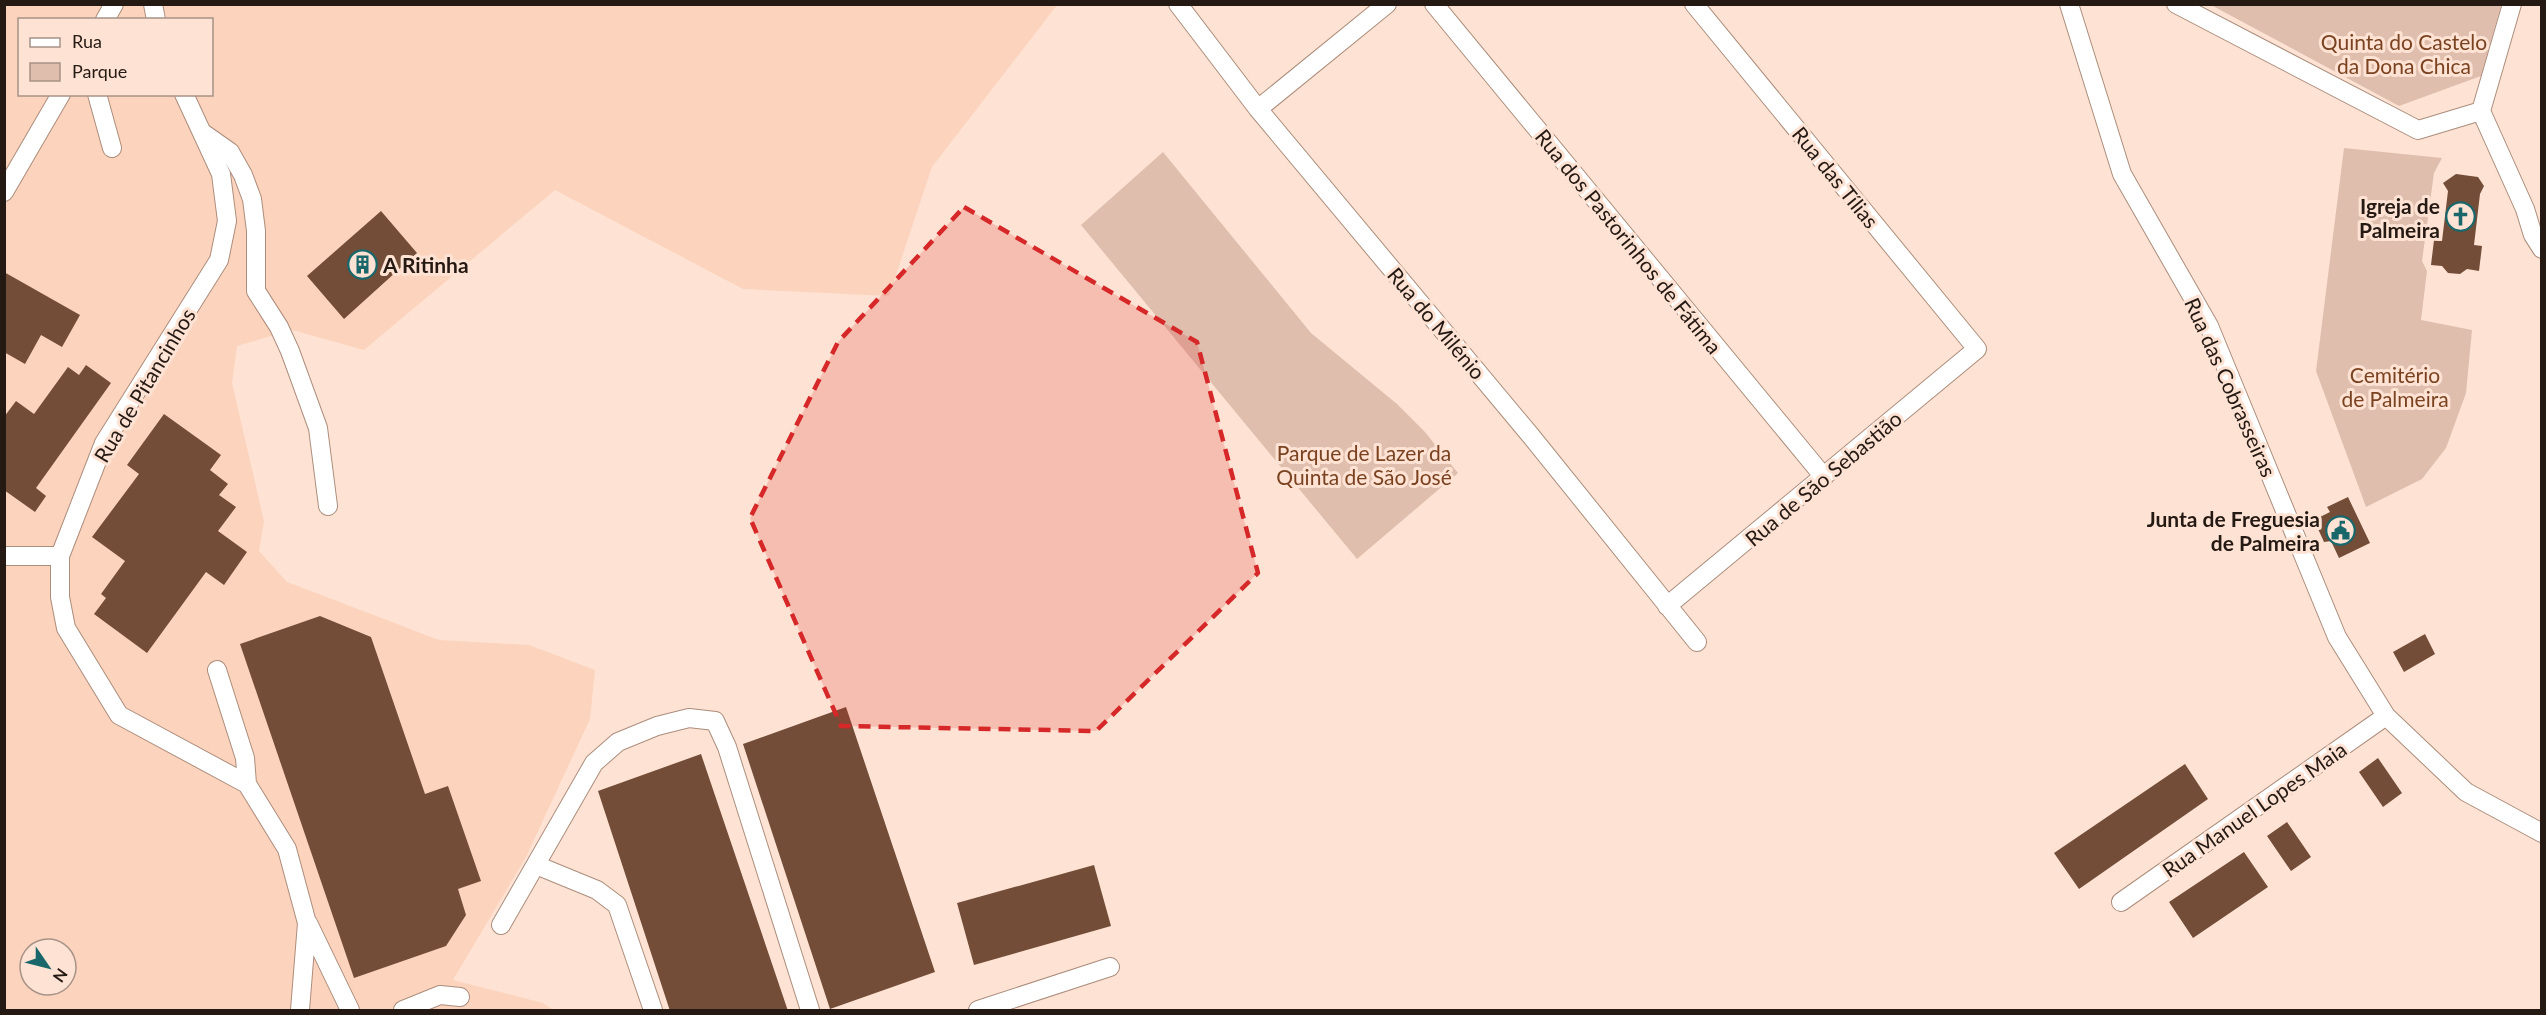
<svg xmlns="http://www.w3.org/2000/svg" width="2546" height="1015" font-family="Lato,sans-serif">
<rect width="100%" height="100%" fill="#fee3d4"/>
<path fill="#fcd3bd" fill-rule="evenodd" d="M5,5H1057L932,167L889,296L743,289L555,190L364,350L292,330L237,346L232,383L264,521L259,551L287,582L439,640L529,645L595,670L590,719L526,857L453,980L543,1003L553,1010H5ZM20,20H212V94H20ZM30,949H66V985H30Z"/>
<path fill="#dfbead" d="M2211,5H2501L2481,76L2399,106Z
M2344,148L2442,158L2434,173L2422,261L2427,271L2421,320L2472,330L2466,393L2446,448L2422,479L2366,507L2316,371Z
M1163,152L1311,333L1397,404L1425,432L1458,473L1357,559L1081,225Z"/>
<path fill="#734d38" d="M2456,174L2478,177L2484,186L2480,194L2474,245L2482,246L2479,271L2467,269L2460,274L2448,273L2442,266L2431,265L2434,240L2442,241L2448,191L2443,183Z
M381,211L417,253L344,319L307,276Z
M4,272L80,315L62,347L41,335L25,364L4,352Z
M86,365L111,383L36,488L46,496L35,512L4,490V417L16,401L34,414L68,367L79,375Z
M164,414L221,455L210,470L228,484L219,495L236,507L218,531L247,552L224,585L206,572L147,653L94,614L106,598L101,594L125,561L92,537L139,474L127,465Z
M2348,497L2370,543L2339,558L2331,541L2324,542L2314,520L2330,512L2327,507Z
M320,616L371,637L425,794L448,786L481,881L458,889L466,915L446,946L354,978L240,644Z
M2425,634L2435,654L2404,672L2393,652Z
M846,707L935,972L830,1009L743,744Z
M701,754L788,1011H670L598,791Z
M2378,758L2402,793L2383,807L2359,772Z
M2185,764L2208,799L2079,889L2054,853Z
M2287,822L2311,857L2291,871L2267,836Z
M2244,852L2268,887L2193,938L2169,902Z
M1094,865L1111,926L974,965L957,903Z"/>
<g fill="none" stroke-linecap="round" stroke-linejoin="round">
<defs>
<path id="minor" d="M153,4L156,20
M1178,4L1258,109L1531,436L1697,642
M1434,4L1824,477
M2069,4L2122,174L2209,326L2337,637L2386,716L2466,792L2542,833
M2176,4L2418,130L2481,111
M2512,4L2481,111L2525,209L2533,235L2542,249
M105,20L114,4
M97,94L112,148
M184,94L221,174L227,221L219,260L104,443L60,556V597L66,628L119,715L247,784L287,849L307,923L300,1010
M1258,109L1387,4
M203,133L230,152L243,175L252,199L256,231V291L279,327L290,351L318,428L328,506
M4,192L61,94
M4,556H60
M1667,606L1977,349L1694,4
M217,670L245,758L247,784
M536,865L597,890L617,905L653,1010
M2121,902L2386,716
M308,923L350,1010
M501,925L594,763L618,742L657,726L689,718L715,721L727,747L810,1010
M403,1010L440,995L460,997
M978,1010L1110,967"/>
</defs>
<use href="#minor" stroke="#ac8d7c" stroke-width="20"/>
<use href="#minor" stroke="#fff" stroke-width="18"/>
</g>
<path fill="#d62828" fill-opacity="0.2" stroke="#d62828" stroke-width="4.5" stroke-dasharray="12 8" stroke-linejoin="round" d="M964,207L1197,342L1258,573L1096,731L841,726L750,518L838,342Z"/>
<defs>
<symbol id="church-ring" viewBox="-11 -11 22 22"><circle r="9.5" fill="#fee3d4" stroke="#19676b" stroke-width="1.5"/><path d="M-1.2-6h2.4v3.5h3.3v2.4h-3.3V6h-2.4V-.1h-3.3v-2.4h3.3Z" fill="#19676b"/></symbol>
<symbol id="building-ring" viewBox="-11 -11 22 22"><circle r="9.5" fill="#fee3d4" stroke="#19676b" stroke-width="1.5"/><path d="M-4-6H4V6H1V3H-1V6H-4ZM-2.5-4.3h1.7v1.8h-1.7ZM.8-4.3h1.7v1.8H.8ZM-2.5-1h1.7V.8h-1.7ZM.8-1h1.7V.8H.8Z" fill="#19676b"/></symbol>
<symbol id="civic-ring" viewBox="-11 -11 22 22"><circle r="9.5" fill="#fee3d4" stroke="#19676b" stroke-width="1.5"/><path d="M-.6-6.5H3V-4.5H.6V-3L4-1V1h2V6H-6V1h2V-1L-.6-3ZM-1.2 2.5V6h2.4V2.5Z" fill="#19676b"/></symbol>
</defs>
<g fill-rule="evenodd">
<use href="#church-ring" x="2444" y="200" width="33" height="33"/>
<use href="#building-ring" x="346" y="248" width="33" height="33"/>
<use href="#civic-ring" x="2324" y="514" width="33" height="33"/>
</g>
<g text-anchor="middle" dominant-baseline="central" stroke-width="6" stroke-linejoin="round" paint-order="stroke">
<g font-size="21" fill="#7a4220" stroke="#fee3d4">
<text x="2404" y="41">Quinta do Castelo<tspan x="2404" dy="24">da Dona Chica</tspan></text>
<text x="2395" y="374">Cemitério<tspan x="2395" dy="24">de Palmeira</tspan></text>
<text x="1364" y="452">Parque de Lazer da<tspan x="1364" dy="24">Quinta de São José</tspan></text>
</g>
<g font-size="21" fill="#251913" stroke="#fee3d4">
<text transform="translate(1836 177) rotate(51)">Rua das Tílias</text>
<text transform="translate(1629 241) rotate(51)">Rua dos Pastorinhos de Fátima</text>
<text transform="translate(1437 323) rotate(50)">Rua do Milénio</text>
<text transform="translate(144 385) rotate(-59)">Rua de Pitancinhos</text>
<text transform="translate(2231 387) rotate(66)">Rua das Cobrasseiras</text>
<text transform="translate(1823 478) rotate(-40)">Rua de São Sebastião</text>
<text transform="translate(2254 809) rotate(-35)">Rua Manuel Lopes Maia</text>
</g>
<g font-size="21" font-weight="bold" fill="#251913" stroke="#fee3d4" text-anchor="end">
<text x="2440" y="205">Igreja de<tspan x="2440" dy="24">Palmeira</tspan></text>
<text x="383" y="264" text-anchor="start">A Ritinha</text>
<text x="2320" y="518">Junta de Freguesia<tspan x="2320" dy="24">de Palmeira</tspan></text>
</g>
</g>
<rect width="2546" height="1015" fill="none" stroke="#251913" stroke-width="12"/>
<rect x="18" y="18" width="195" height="78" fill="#fee3d4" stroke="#a79287" stroke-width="1.5"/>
<rect x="30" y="38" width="30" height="9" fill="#ffffff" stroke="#a79287" stroke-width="1.5"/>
<text x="72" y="48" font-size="18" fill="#251913">Rua</text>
<rect x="30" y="63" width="30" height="18" fill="#dfbead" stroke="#a79287" stroke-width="1.5"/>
<text x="72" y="78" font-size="18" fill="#251913">Parque</text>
<g transform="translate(48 967) rotate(125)"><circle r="28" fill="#fee3d4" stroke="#a79287" stroke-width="1.5"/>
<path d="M0-4.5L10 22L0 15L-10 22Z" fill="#19676b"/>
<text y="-9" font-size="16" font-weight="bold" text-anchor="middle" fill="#251913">N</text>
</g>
</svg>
